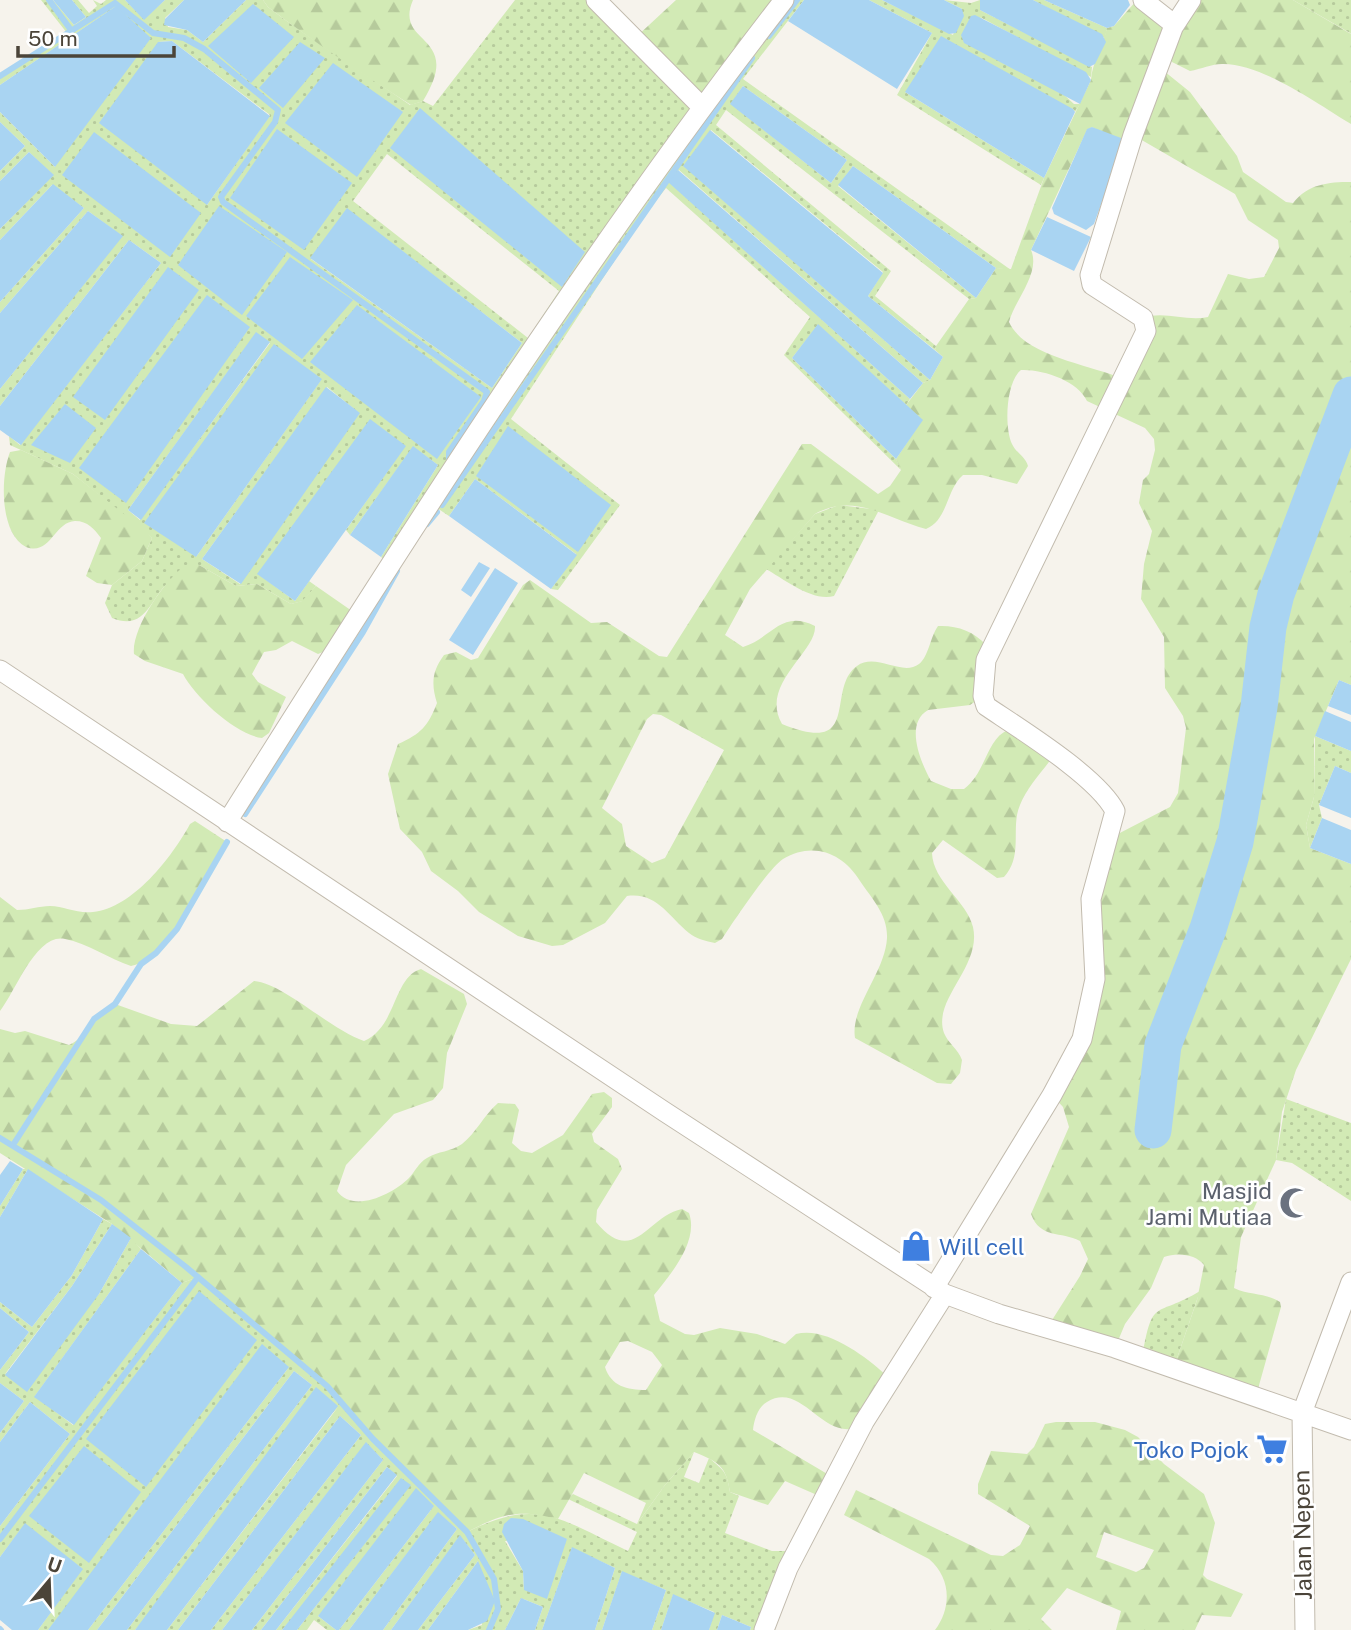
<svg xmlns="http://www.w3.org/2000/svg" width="1351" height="1630" font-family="'Public Sans',sans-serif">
<defs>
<pattern id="green-dots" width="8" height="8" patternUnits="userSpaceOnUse" patternTransform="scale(1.75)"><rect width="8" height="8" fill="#d2eab5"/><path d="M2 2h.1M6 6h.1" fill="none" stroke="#b6ca9c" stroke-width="1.8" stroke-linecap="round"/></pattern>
<pattern id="forest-firs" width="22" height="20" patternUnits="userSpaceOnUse" patternTransform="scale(1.75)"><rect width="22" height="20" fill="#d2eab5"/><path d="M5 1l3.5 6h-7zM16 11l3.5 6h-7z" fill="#b6ca9c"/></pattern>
</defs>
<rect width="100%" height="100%" fill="#f6f3ec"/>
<path fill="url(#green-dots)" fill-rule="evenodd" d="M41,0H53L74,25L86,17L72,0H78L89,13L97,6L93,0L101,4L106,0H125L144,19L165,0H184L165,18L168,27L187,30L203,42L246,0H263L268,7C314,42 363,72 410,105L423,101L433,106L515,0H596L635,38L784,0H804L743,79L1011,270L996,268L853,166L838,186L976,298L969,299L726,110L716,125L891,271L875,296L936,346L935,350L868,296L883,272L711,130L684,166L930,380L923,383L679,170L669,182L910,399L906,405L818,325L792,358L896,459L901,470L784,355L810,317L666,188L643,217L511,419L620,505L558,590L551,589L576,554L475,479L449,516L434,506L390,564L381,557L438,465L413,447L350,535L346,530L405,446L258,574L295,601L309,581L316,586L303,601L291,604L257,584L236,586L199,565C190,570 178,574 170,581C150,597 147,632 112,618L105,603L112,585L142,561L152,538L73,474L10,445L9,436L20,445L161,263L129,240L0,406V389L122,236L88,211L0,313V302L84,208L52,185L0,240V229L53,175L29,152L0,181V171L25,146L0,122V112L55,167L115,7L0,85V77L67,33ZM172,41L270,115L207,205L158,42ZM743,86L847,160L831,183L731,104ZM387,154L559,291L528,338L353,201ZM347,209L522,343L492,388L311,259ZM256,333L270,343L140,520L128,510ZM274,345L321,380L196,557ZM327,387L359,413L240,584L202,559Z
M869,0H882L953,35L962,9L944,0L971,3L980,0V10L1092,67L1091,77L980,17L1074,104H1080L1075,112L1073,109L905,92L1044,178L1041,185L897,95L932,33Z
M1033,0H1044L1107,28L1105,38Z
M1293,0H1351V34L1350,33Z
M839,505L879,510L834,596C812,602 784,579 766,569L815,514Z
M1315,736L1351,751V773L1335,766L1319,805L1322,818L1310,848L1306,825L1314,797Z
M1286,1099L1351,1123V1201L1292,1163L1276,1160Z
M23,1169H28L0,1217V1206Z
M103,1219L112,1224L72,1286L5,1374L99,1294L131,1238L141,1249L35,1396L73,1425L182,1283L198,1277L327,1386L373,1439L467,1532C538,1496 562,1520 628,1551L637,1532L568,1499L573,1494L637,1524L665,1485L694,1452L684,1477L699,1483L709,1458C725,1471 727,1473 730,1492L739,1496L725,1533L772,1551H786L789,1555L764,1630H750L751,1627L722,1615L717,1630H709L714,1612L673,1595L661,1630H652L666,1590L622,1572L602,1630H595L615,1568L572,1548L542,1630H535L543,1607L521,1598L505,1630H468L482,1625L478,1561L428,1630H418L475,1555L460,1536L391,1630H383L457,1529L438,1513L349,1630H339L434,1506L318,1616L336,1630H327L314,1620L307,1630H297L410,1485L282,1630H276L397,1476L387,1467L261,1630H252L383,1460L366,1443L222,1630H211L361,1435L340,1416L178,1630H167L338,1407L135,1630H127L312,1385L294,1371L97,1630H88L289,1367L48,1630H38L82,1569L25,1524L0,1557V1526L70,1434L30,1402L0,1442V1433L24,1401L0,1383V1370L29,1332L0,1308V1302L32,1327L72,1275ZM567,1539L524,1590L523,1571L505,1541Z
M1200,1291L1173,1370L1142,1358C1153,1295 1154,1319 1200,1291Z"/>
<path fill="url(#forest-firs)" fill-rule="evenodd" d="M263,0H413C393,46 465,33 423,101L411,105C362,74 314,42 268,7Z
M676,0H784L702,107L635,38Z
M1137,0L1171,22L1190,0H1293L1351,34V124C1318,104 1261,63 1222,64C1212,64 1201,69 1190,71L1172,62L1165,52L1159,67L1190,92L1237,156L1243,172L1286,202L1293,203C1308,184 1328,182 1351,182V685L1339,680L1314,739V797L1306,825L1310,848L1351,864V959L1296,1070L1282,1112L1276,1160L1241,1237L1234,1288C1251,1296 1264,1292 1280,1302L1281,1307L1256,1396L1173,1370L1197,1300L1204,1265C1196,1254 1177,1252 1164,1257L1151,1288L1125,1324L1115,1348L1047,1328L1080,1276L1088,1259L1080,1241C1061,1231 1040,1239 1031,1214L1069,1127L1063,1107L1052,1095L1082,1039L1093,936L1114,836L1170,807L1178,793L1186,728L1183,716L1165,688L1164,637L1141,599L1144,564L1152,531L1139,503L1143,480L1149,474L1155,450L1154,439L1145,428L1087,401C1078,381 1043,369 1021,370C1006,382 1004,427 1012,444C1016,453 1025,456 1028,466L1017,484L982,475H963C946,490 948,520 926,529C888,519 854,492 815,514L750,589L725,635L743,647C772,638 781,609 815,626C817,652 759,684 782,724C863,757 825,689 857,666C876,652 902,677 919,664C929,656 930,637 938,626C956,625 974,631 986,645L983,696L970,705L928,710C904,724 921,763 931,781L951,789H964C986,773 986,739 1008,730L1054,755C1043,771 1027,787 1020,805C1010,828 1024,855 1004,877L997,878L943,840L932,853C933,882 967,901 973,927C982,967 932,999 944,1033C948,1043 958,1049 962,1060L960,1073L951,1084L937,1083L855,1038C850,1007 885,973 887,938C888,915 872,899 860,881C843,853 813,841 783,859C769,868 733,922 722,939L715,943C706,941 696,939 689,933C668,916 657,892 627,896L605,923L563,945L552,946L518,936L479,912L458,891L431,871L422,852L400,829L388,774L398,744C421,734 428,726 437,703C431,684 432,671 444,655L456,652L471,660L478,658L523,585L530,580L591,623L607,622L659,656L667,657L802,444H811L878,494L890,486L901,470L896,459L922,420L906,405L923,383L930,380L943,357L935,350L936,346L969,299L976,298L996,268L1011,269L1044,178L1091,80C1092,63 1103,46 1107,28L1114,26ZM1092,127L1123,144L1133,135L1235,194L1248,220L1278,240L1279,248L1264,277L1249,279L1228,274L1208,317C1186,322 1164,310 1143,318L1123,379C1090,364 1025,357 1009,322C1015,299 1041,273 1031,250L1087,130ZM653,714L661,715L724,750L665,858L652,863L626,846L622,824L602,808L647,719Z
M21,450L73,474L143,529L152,538L142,561L112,585L97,583L86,576L101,538C94,529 88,521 75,521C54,522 51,556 26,547C0,534 0,478 10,452Z
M186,565H199L236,586L257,584L291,604L302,601L316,586L352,611L323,652L318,654L292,641L276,650L264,652L252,674L258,682L286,697L269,733L262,738C236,735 195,697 183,674L145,661L134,654C131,629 165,579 186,565Z
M195,821L227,842C208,876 174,959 131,966C110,959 87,943 65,939C36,933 16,991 0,1011V897L17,910C29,910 39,906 50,906C64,906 77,914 93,912C133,908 172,857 190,824Z
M421,969L464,994L467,1004L447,1053L443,1088L433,1100L394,1114L346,1165L337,1191C353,1214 393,1194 409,1178C415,1172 418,1163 427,1158C438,1151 451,1152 462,1144C476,1133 484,1115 498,1103L515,1104L519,1110L512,1143L521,1151L532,1153L563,1135L592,1094L604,1092L612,1098V1107L592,1134L594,1142L618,1159L622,1169L597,1210L596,1222C634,1268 647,1216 682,1209L689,1213C699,1241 671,1274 654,1295L660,1321L685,1334L694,1335L720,1328L757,1334L785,1344L796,1334C825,1326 864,1355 885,1374L850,1429C819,1432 799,1382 767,1402C758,1407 754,1420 753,1430L829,1475L817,1495L785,1481L768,1505L730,1492C726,1466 719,1462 694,1452L665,1485L637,1524L646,1503L584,1473L558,1519C517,1509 505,1513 467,1532L373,1439L327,1386L198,1277L182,1283L112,1224L0,1153V1029L15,1033L25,1031L69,1045C88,1037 96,1014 115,1004L171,1024L197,1026L254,981C283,983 331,1030 364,1041C397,1027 393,977 421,969ZM628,1341L652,1352L662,1365L646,1390C627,1390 611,1386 605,1367L620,1342Z
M1056,1422H1095L1125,1430L1138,1437L1164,1464L1204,1494L1215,1523L1203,1575L1207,1579L1243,1594L1231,1617L1202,1615L1195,1630H1116L1121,1611L1067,1588L1041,1619L1052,1630H935C952,1607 951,1578 929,1559L844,1515L856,1490L991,1555L1003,1556L1020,1545L1030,1526L978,1494V1484L991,1451L1027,1454L1034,1447L1045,1424ZM1104,1532L1154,1550L1144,1568L1136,1572L1096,1557Z"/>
<path fill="#a9d4f2" d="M53,0H72L86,17L74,25Z
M125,0H165L144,20Z
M184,0H246L203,42L187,30L164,25L165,19Z
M804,0H869L932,33L897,89L788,21Z
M882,0H944L962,9L964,16L956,33L949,34Z
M980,0H1033L1102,34L1106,42L1095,64L1089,67L980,10Z
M1044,0H1128L1130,5L1114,26L1107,28Z
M253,4L294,37L251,83L208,46Z
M116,6L151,38L55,167L0,112V85Z
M975,15L1086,72L1091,80L1080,104L964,43L961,35L971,16Z
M941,36L1073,109L1075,112L1044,178L905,92Z
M172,41L270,116L207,205L99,123L158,42Z
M300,42L325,58L283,108L259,88Z
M333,63L403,112L357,177L285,123Z
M743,86L847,160L831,183L730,104Z
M420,108L585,252L562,287L390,148Z
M0,122L25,146L0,171Z
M1092,127L1121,138L1123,144L1094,224L1086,230L1054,214L1052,208L1087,129Z
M277,129L352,183L304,250L230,198Z
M710,130L883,273L868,296L943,357L930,380L683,166Z
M94,132L201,213L170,257L62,175Z
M29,152L54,175L0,229V181Z
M853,166L996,268L976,298L838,185Z
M678,170L923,383L910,399L668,182Z
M53,184L84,208L0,302V240Z
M219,206L287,252L242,315L178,265Z
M347,208L522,343L492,388L310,258Z
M88,211L123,236L0,389V313Z
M1047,217L1091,237L1074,271L1031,250Z
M129,240L161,263L21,445L0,430V406Z
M290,257L353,300L302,359L246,316Z
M168,267L199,290L105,420L73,397Z
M207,295L250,327L126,503L79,468Z
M357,305L481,397L437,459L310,362Z
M818,324L923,420L896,459L792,358Z
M256,332L270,342L141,520L128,510Z
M274,344L322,379L196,557L144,523Z
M326,387L360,413L241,584L202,559Z
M65,404L96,428L70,463L31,445Z
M370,419L406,446L295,601L257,574Z
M508,426L611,505L578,552L476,476Z
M413,446L438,465L381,557L350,535Z
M475,479L577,555L551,589L449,516Z
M479,562L490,568L471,597L461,590Z
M495,568L518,583L473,655L449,640Z
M1339,680L1351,685V715L1328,706Z
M1325,711L1351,722V751L1315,736Z
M1335,766L1351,773V818L1319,805Z
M1322,818L1351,830V864L1310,848Z
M10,1161L23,1169L0,1206V1175Z
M28,1169L103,1219L72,1275L32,1327L0,1302V1217Z
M112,1224L131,1238L99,1294L27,1392L5,1375L72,1286Z
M141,1249L182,1283L74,1425L34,1397Z
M199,1291L257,1340L146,1487L86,1439Z
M0,1308L29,1332L0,1370Z
M262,1344L289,1367L88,1630H48Z
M294,1371L312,1385L127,1630H97Z
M0,1383L24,1401L0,1433Z
M316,1387L338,1406L167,1630H135Z
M30,1402L70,1434L0,1526V1442Z
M340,1416L361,1435L211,1630H178Z
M366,1442L383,1460L252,1630H222Z
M84,1446L141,1492L89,1563L29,1516Z
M387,1467L397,1475L276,1630H261Z
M401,1478L411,1485L297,1630H282Z
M416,1488L434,1506L339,1630H336L318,1616Z
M438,1512L457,1529L383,1630H349Z
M511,1518L523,1519L567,1539L547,1599L524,1590L523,1571L502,1532L504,1524Z
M25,1523L83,1569L38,1630H12L0,1620V1557Z
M460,1535L475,1555L418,1630H391Z
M572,1547L615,1568L595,1630H542Z
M478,1561L495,1601L487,1621L468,1630H428Z
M622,1571L666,1590L652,1630H602Z
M673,1594L715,1613L709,1630H661Z
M521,1598L543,1607L535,1630H505Z
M722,1615L751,1627L750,1630H717Z"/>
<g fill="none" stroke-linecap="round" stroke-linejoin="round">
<path stroke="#a9d4f2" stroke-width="6" d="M49,0L71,30
M769,36L797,0
M0,76L115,3L153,33L184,38L204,49L278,110L275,122L221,197L223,202L487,392L484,401L449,452V458
M442,505L752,58
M427,524L437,512
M245,814L363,632L397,571
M0,1138L101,1200L186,1267L327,1386L373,1439L467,1532L494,1579L498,1609L489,1630
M13,1145L94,1019L115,1004L141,964L156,953L177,929L227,842
M0,1539L198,1277
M0,1629L1,1630"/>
<path stroke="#a9d4f2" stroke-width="37" d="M1153,1130L1163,1045L1208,929L1235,842L1259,707L1268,627L1276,594L1351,395"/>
<defs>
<path id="minor" d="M596,0L702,107
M1174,26L1191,0
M0,670L665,1112L945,1294L999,1314L1115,1348L1351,1430
M227,822C403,542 581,262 784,0
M934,1288L1052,1095L1082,1039L1095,979L1091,899L1115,811C1098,777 1020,729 986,706L983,696L986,660L1146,331L1143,318L1092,285L1090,275L1133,135L1173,28L1171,22L1143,0
M764,1630L788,1568L864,1422L945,1294
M1305,1630L1302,1413L1351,1282"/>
</defs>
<use href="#minor" stroke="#c2bbae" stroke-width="21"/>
<use href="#minor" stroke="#fff" stroke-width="19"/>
</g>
<defs>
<symbol id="mosque-bare" viewBox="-9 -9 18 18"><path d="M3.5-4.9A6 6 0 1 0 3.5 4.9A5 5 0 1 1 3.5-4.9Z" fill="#6b7280" stroke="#fff" stroke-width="2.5" paint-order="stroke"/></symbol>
<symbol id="shop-bare" viewBox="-9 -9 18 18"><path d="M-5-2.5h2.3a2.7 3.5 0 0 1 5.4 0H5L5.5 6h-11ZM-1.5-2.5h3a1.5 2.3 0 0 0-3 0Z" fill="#3f7fe0" stroke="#fff" stroke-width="2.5" paint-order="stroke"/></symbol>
<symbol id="supermarket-bare" viewBox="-9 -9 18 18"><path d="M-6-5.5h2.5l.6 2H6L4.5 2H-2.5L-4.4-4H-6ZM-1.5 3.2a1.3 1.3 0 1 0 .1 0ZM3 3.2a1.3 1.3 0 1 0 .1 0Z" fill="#3f7fe0" stroke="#fff" stroke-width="2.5" paint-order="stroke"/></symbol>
</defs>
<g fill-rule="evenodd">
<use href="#mosque-bare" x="1273" y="1181" width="44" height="44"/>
<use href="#shop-bare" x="894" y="1224" width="44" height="44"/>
<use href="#supermarket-bare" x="1250" y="1427" width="44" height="44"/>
</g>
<g text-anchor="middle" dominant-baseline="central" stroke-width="5" stroke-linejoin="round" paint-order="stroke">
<g font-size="23" fill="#5b616d" stroke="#fff" text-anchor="end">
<text x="1272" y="1190">Masjid<tspan x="1272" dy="26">Jami Mutiaa</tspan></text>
</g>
<g font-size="23" fill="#366cbe" stroke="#fff" text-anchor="start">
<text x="939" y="1246">Will cell</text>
<text x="1249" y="1449" text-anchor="end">Toko Pojok</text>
</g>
<g font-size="23" fill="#4b4439" stroke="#fff">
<text transform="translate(1302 1535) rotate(-91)">Jalan Nepen</text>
</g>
</g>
<g transform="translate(49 1581) rotate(19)" stroke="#ffffff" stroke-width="5" paint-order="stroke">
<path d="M0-5L12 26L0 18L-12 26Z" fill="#4b4439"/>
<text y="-10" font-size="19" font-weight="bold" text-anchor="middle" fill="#4b4439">U</text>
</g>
<path d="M18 46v10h156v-10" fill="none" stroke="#4b4439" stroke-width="3.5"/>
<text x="28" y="46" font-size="21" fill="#4b4439" stroke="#ffffff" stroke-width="5" paint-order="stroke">50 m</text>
</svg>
